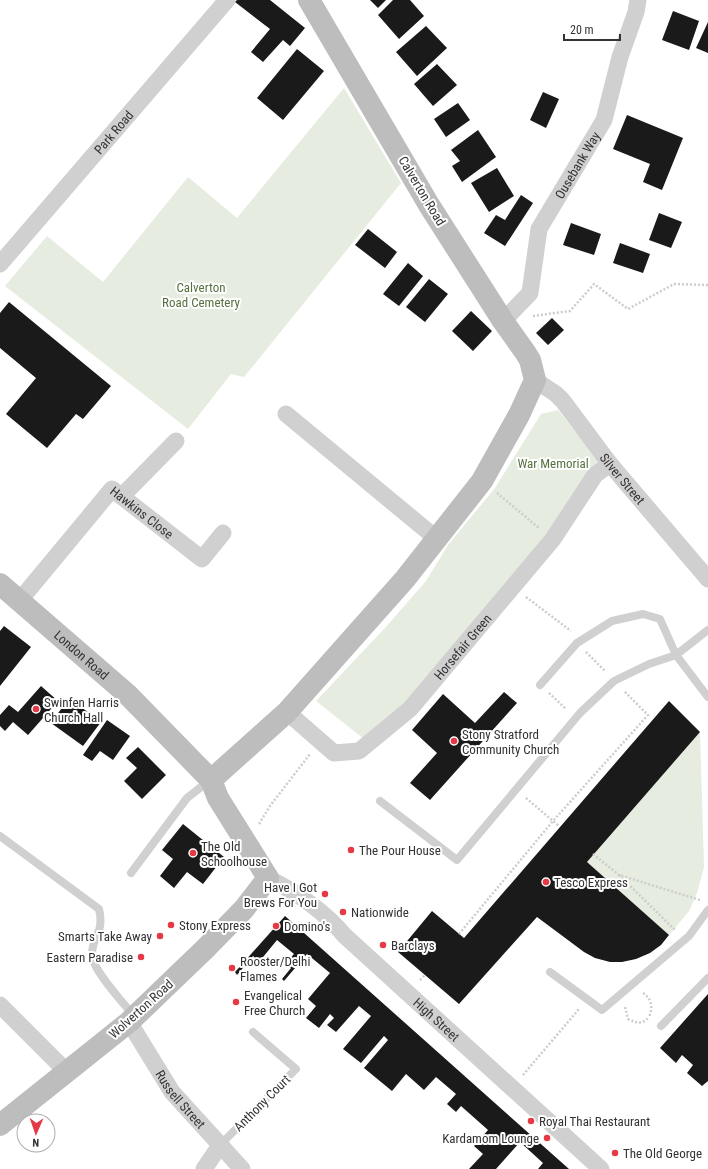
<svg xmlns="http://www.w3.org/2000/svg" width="708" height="1169" font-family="'Roboto Condensed',sans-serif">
<rect width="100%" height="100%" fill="#fff"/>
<path fill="#e6ecdf" d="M344,88L401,183L244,377L231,374L188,429L5,286L47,236L103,282L188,177L237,218Z
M558,410L599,461L548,532L404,704L364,739L316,701L385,628L426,581L448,545L495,488L541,414Z
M700,732L704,867L697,893L689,911L669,935L587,862Z"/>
<path fill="#1a1a1a" d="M237,0H270L305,28L290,46L283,40L263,62L251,52L270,29L235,2Z
M370,0H386L378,8Z
M393,0H410L424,16L399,39L378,15Z
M673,11L699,21L689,50L662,40Z
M708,22V53L696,48Z
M426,26L447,48L417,76L396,52Z
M297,49L324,71L283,120L257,98Z
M437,64L457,85L433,106L414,84Z
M543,92L559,99L546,128L530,120Z
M458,103L470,120L446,137L434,119Z
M627,115L683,138L662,190L643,182L650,164L613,149Z
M478,130L496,157L462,182L452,166L460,161L451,150Z
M497,168L514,196L489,212L471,183Z
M521,195L533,203L505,246L484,233L496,215L505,220Z
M659,213L682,222L671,248L649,240Z
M571,223L601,234L594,255L563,245Z
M368,229L397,252L385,268L355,245Z
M620,243L650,254L643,273L613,263Z
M408,263L423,276L399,306L383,294Z
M429,279L448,294L425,322L406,307Z
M9,302L111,386L83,419L76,414L47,448L6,414L36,378L0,348V313Z
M471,311L492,331L473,351L452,331Z
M552,318L564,330L548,345L536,333Z
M4,626L31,647L0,686V631Z
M41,686L58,701L28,735L13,722L5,731L0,726V715L9,705L18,712Z
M504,692L517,703L430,800L410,783L437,753L412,730L443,694L475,723Z
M69,698L101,722L83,746L51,723Z
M669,701L700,732L587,862L669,935L661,945L650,953L636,959L622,962H610L595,958L584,952L537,917L459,1004L398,952L432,911L464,938Z
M107,720L130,736L113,760L100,751L92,761L83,755Z
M138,747L166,775L142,799L124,781L137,768L126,758Z
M183,824L224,857L203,884L187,872L174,888L160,876L173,859L162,850Z
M285,916L569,1169H538L543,1163L520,1142L496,1169H469L483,1154L474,1146L488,1130L461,1106L456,1112L447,1104L456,1094L436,1077L424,1090L406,1074L392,1091L364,1068L388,1040L384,1036L361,1063L343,1049L371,1016L359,1006L336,1032L327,1025L334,1018L330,1014L319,1028L306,1018L316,1006L308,999L330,973L307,954L284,981L282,979L291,968L286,963L294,954L277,940L259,962L253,956L237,975L235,972Z
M708,994V1081L702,1086L687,1073L693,1065L682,1055L676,1063L660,1048Z"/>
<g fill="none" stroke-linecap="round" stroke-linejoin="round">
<path stroke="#cdcdcd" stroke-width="2.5" stroke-dasharray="2 2" stroke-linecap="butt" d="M533,316L570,311L594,284L628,309L674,284L708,285
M497,493L539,528
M526,597L571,631
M586,652L605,671
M549,693L566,709
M526,798L559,826
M259,824L270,806L310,754
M593,854L619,875L700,900
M619,875L676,931
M459,934L553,821L648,715L624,691
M420,980L425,975
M643,993C652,999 653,1007 649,1017
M625,1007L628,1019C637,1023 642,1025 649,1017
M523,1075L579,1009"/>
<path stroke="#d0d0d0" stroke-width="8" d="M540,685L577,643L612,621L643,614L660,619L676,655L708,697
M380,801L457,860L580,713L614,681L649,664L676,655L708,630
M0,836L99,909C105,934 91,937 92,956C93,970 124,1004 134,1016
M131,873L187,798L210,780
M550,972L602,1010L689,936L708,910
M661,1026L708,978
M221,1144L296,1069L253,1032"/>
<g stroke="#d0d0d0" stroke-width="17">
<path id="s1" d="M0,264L227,0"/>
<path id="s2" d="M503,321L530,293L539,229L604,120L620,57L636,12L638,0"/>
<path id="s3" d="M535,380L556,394L563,401L610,464L708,579"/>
<path d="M286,414L437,539"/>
<path d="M122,496L176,441"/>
<path id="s4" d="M20,600L112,489L202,559L223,533"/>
<path id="s5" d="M287,712L334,753L359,751L410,709L553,539L595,475L610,464"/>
<path id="s6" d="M268,878C298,893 324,911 345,936L601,1169"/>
<path d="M0,1005L66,1071"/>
<path id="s7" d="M129,1022L172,1092L242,1169"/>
<path d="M204,1169L221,1144"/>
</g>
<g stroke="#bdbdbd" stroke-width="22">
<path id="s8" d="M0,584L127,694L211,780L218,798L268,878L244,909L205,949L129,1022L0,1125"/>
<path d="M211,780L287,712L405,579L482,481L519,415L535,380L530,360L525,352L503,321L429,205L309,0"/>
</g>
</g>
<g fill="#e63946" stroke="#fff" stroke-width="1.5">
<circle cx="36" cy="709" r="4"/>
<circle cx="454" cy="741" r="4"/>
<circle cx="351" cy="850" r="4"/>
<circle cx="193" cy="853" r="4"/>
<circle cx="546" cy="882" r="4"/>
<circle cx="325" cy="894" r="4"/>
<circle cx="343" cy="912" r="4"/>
<circle cx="171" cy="925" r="4"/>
<circle cx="276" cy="926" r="4"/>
<circle cx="160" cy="936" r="4"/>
<circle cx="383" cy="945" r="4"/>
<circle cx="141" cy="957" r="4"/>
<circle cx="232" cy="968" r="4"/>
<circle cx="236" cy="1002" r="4"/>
<circle cx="531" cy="1121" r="4"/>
<circle cx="547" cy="1138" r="4"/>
<circle cx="615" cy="1153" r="4"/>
</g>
<g text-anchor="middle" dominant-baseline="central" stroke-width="4" stroke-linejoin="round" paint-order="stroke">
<g font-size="13" fill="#333" stroke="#fff">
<text stroke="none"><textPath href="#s1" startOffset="174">Park Road</textPath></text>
<text stroke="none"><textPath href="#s2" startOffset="178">Ousebank Way</textPath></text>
<text transform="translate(422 191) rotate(59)">Calverton Road</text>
<text stroke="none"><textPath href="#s3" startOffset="133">Silver Street</textPath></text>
<text stroke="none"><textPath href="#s4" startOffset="182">Hawkins Close</textPath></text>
<text stroke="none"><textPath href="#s5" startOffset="235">Horsefair Green</textPath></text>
<text stroke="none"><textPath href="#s8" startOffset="108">London Road</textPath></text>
<text transform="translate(141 1009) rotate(-42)">Wolverton Road</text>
<text stroke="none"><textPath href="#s6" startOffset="221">High Street</textPath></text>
<text stroke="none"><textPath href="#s7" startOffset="93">Russell Street</textPath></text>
<text transform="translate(262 1103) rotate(-45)">Anthony Court</text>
</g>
<g font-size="13" fill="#56703f" stroke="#fff">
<text x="201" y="287">Calverton<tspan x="201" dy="15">Road Cemetery</tspan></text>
<text x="553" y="463">War Memorial</text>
</g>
<g font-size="13" fill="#333" stroke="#fff" text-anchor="start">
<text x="44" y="702">Swinfen Harris<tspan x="44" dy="15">Church Hall</tspan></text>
<text x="462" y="734">Stony Stratford<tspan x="462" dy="15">Community Church</tspan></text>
<text x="201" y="846">The Old<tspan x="201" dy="15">Schoolhouse</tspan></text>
<text x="359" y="850">The Pour House</text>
<text x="554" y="882">Tesco Express</text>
<text x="317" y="887" text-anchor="end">Have I Got<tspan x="317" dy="15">Brews For You</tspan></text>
<text x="351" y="912">Nationwide</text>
<text x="179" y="925">Stony Express</text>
<text x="284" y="926">Domino's</text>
<text x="152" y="936" text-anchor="end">Smarts Take Away</text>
<text x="391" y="945">Barclays</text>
<text x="133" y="957" text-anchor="end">Eastern Paradise</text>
<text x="240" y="961">Rooster/Delhi<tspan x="240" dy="15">Flames</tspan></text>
<text x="244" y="995">Evangelical<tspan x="244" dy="15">Free Church</tspan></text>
<text x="539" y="1121">Royal Thai Restaurant</text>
<text x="539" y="1138" text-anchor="end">Kardamom Lounge</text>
<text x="623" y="1153">The Old George</text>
</g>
</g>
<g transform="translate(36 1133) rotate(182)"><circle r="19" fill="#ffffff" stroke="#adadad"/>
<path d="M0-3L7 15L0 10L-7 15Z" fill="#e63946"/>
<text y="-6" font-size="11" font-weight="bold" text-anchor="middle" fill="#333333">N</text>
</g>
<path d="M564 34v6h56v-6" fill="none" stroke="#333333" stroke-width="2"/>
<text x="570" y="34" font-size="12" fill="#333333" stroke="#ffffff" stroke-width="3" paint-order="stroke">20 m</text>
</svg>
